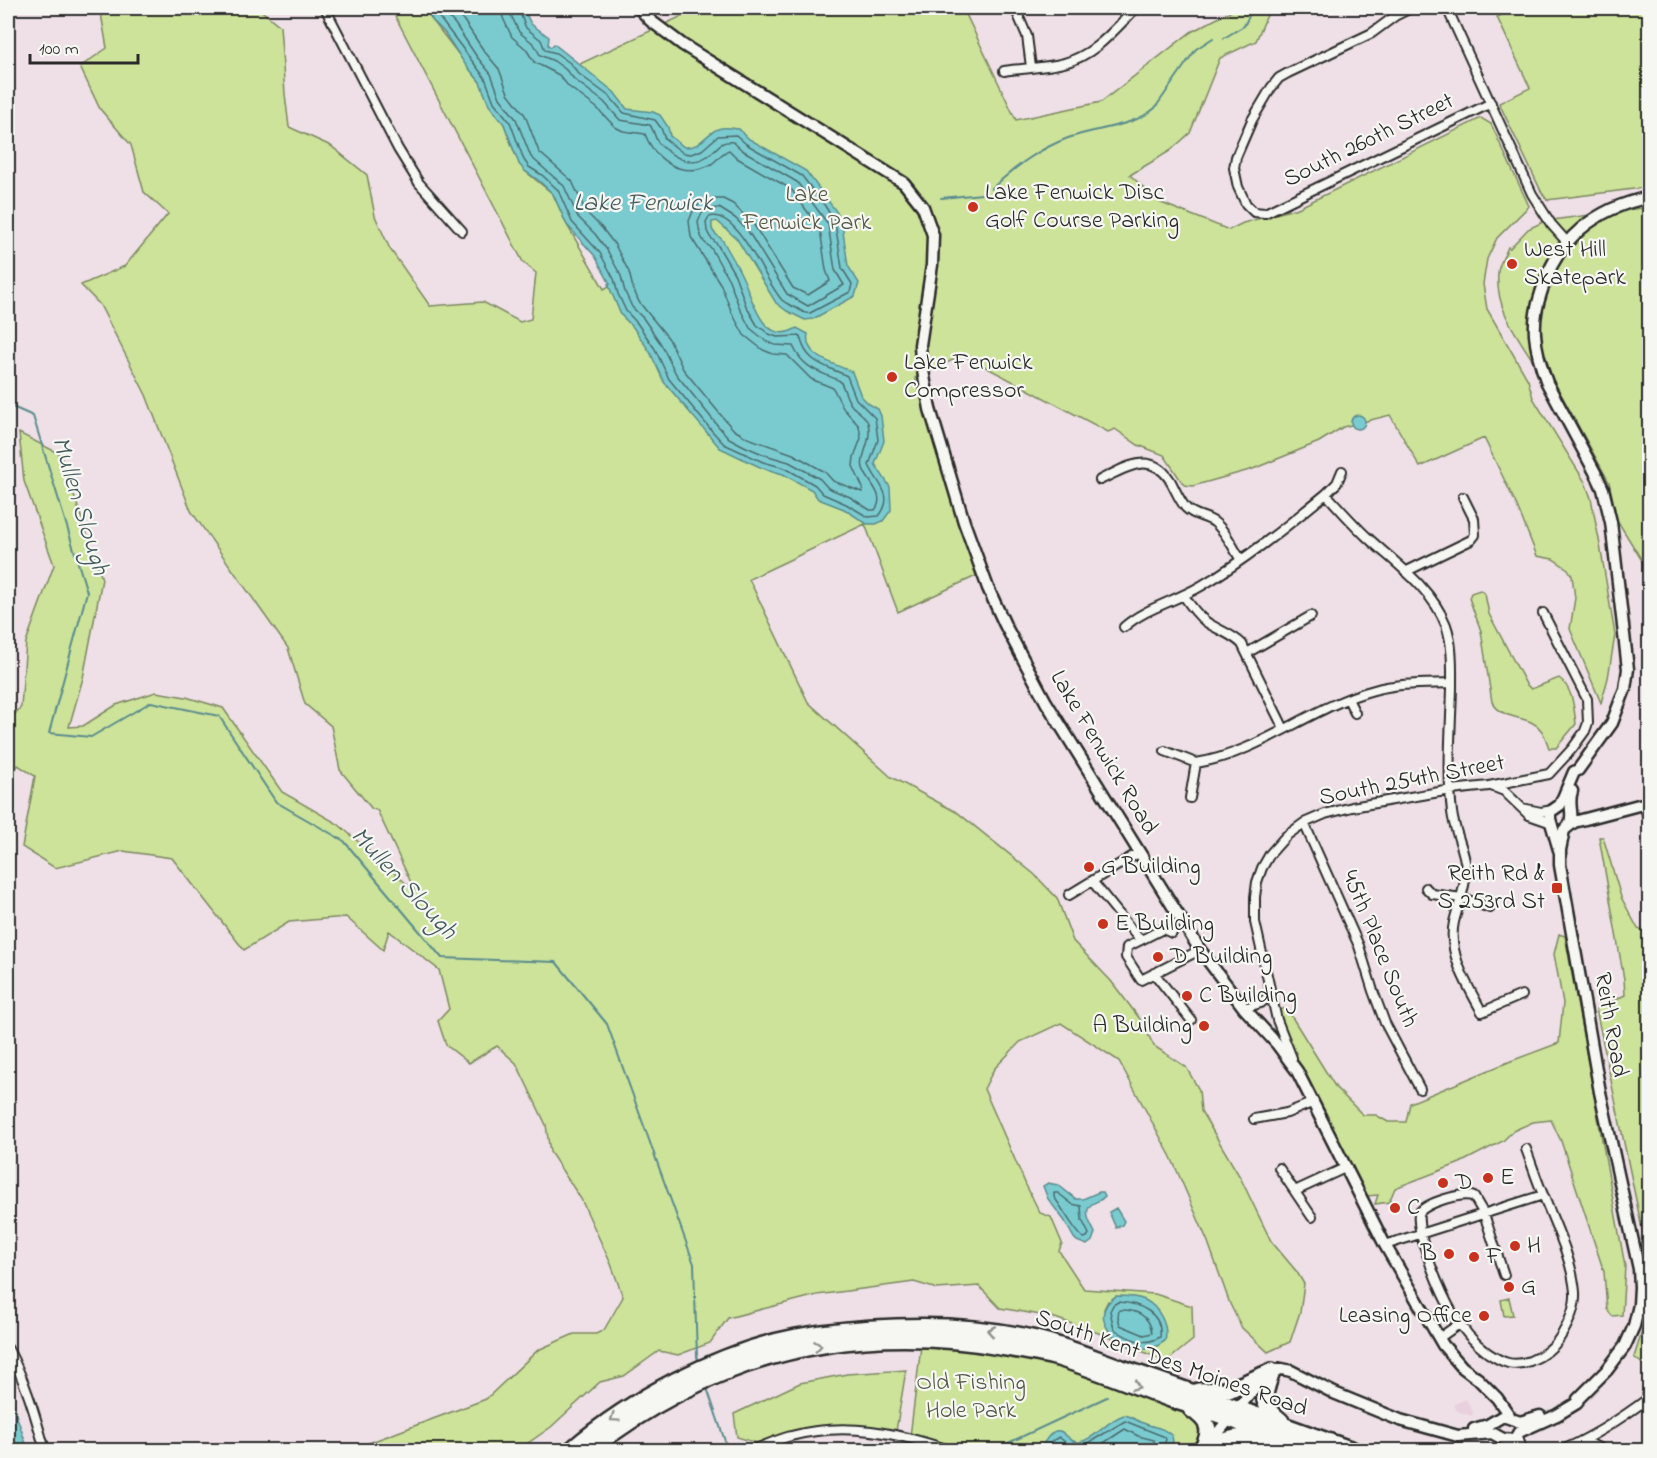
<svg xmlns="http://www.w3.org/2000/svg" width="1657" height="1458" font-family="'Indie Flower',sans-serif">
<rect width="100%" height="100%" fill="#eee0e6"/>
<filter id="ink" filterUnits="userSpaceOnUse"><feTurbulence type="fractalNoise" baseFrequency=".0167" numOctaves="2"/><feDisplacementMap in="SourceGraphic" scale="12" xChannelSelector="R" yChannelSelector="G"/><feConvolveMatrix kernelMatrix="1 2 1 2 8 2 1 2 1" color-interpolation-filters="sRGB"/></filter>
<g filter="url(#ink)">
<path fill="#e9d0de" d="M1466,1399L1473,1412L1472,1416L1457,1411L1453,1405Z"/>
<path fill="#cce399" stroke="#7c8762" stroke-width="1.5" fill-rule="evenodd" d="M100,8H258L280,26L285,94L289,127L331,146L367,175L375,216L390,249L430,306L483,302L520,322L531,319L536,273L523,262L391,8H425L433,21L480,82L504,124L515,154L525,171L553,194L567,225L604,289L611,285L609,281L520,92L699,8H963L1016,120L1101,102L1191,32L1237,8H1270L1256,41L1220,58L1190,133L1170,151L1130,175L1159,202L1229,230L1243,223L1298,208L1481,118L1491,124L1529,206L1497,238L1487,259L1483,284L1487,309L1528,380L1533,398L1585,482L1591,498L1600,545L1615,635L1608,678L1601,703L1570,629L1575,598L1572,576L1568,569L1553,559L1537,556L1517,506L1484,438L1420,467L1390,415L1343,427L1319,442L1253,469L1193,486L1184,485L1164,455L1138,445L1115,429L1108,432L963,355L915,378L976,576L898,612L865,524L749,579L808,702L891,777L958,813L1034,874L1057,898L1073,941L1111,981L1140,1019L1154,1046L1186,1067L1199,1090L1201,1111L1240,1177L1271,1241L1297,1272L1304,1284L1300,1312L1290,1342L1268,1352L1242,1328L1230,1304L1208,1242L1171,1157L1119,1061L1061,1023L1020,1042L994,1069L984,1089L1026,1185L1040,1213L1051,1217L1062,1243L1059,1251L1084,1289L1155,1294L1192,1306L1193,1340L1166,1362L1110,1337L1052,1317L1000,1308L979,1286L937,1289L914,1282L817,1295L728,1318L710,1343L678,1355L659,1351L624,1376L600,1382L551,1427L518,1450H350L486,1399L538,1350L574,1334H596L604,1330L623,1297L611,1264L581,1199L550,1152L546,1125L524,1079L516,1063L497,1046L469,1063L446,1045L438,1021L449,1009L439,970L389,931L383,950L346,917L289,922L244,950L172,858L123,851L55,868L22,847L35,776L18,765L8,782V722L21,707L26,642L54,565L24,481L19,433L60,454L102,579L83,678L69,727L83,726L116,705L156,692L186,697L223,708L282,792L338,824L415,891L377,810L372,809L340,770L331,726L305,704L288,648L191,511L146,395L100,305L81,285L125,266L168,214L144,192L131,145L100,109L80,67L107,48ZM1108,1301L1141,1348L1118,1339L1105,1319L1104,1309Z
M1516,8H1649V187L1547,200L1542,193L1499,103L1530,88L1497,17Z
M1649,207V572L1617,520L1609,482L1550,374L1542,349L1540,320L1532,344L1535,364C1517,335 1495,309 1498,273C1498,265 1505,255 1508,247L1510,248L1528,229L1545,221Z
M1480,590L1485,594L1489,614L1526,684L1531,689L1559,678C1573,688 1574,708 1576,724L1556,748H1549C1547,743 1545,735 1541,730C1528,713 1505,723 1492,702L1481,631L1469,598L1471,593Z
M1599,837H1603L1621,897L1638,929L1649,933V1262L1596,1009L1625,995L1624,979Z
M1559,934L1565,936L1625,1266L1622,1315L1612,1316L1607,1309L1604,1272L1561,1141L1551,1120L1533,1122L1513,1131L1503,1141L1460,1163L1395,1188L1389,1202L1375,1204L1378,1195L1366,1196C1336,1137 1296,1074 1279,1009H1287L1336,1088L1363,1115H1376L1388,1122H1406L1410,1103L1511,1061L1559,1043L1563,1003L1554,954Z
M1509,1298L1513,1315L1504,1316L1501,1300Z
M1649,1310L1650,1369H1649L1634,1357Z
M922,1338L1029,1352L1183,1404L1198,1426L1199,1437L1188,1450H949L910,1437Z
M906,1370L896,1431L829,1426L788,1432L757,1443L737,1437L734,1414L800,1383L847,1374Z
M1251,1442L1278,1450H1221L1228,1445Z"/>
<path fill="#7acbd0" stroke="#5a8b8e" stroke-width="1.5" d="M425,8H523L531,24L549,37L548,45L551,47L554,44L614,92L627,109L653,112L660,115L668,127L670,136L684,147C700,148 702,138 714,131C721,126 731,128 739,129L749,139L806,171L841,218L848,266L859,283L855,296L813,319L805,320L787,311L776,303L737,239L717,221L712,222C712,226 711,227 713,231C716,236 720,236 723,241C729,252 736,263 741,274C752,294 761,349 797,328L808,334C803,357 836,364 852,372L861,396L869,404L878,409L881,416L884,441L875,464L890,487L891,510L883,521L876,524H867L844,509L818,499L812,490L783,474L762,468L720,448L664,382L650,352L633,327L621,315L608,284H610L595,256L567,225L553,194L538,180L525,171L519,164L504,124L489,105L480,82L465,64L444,32L433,21Z
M1351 422a7 7 0 1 1 14 0a7 7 0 1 1-14 0Z
M1048,1183L1058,1185L1076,1199H1083L1099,1192H1103L1105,1196C1101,1201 1097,1201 1092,1204C1082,1212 1091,1224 1095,1233L1092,1241L1087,1245L1077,1241L1074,1238L1064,1220L1048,1199L1043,1186Z
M1116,1208L1124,1221L1122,1225L1116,1228L1109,1212Z
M1116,1296C1126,1296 1136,1296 1145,1300C1159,1307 1169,1326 1165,1341C1160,1344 1154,1349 1148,1349C1120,1352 1084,1317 1116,1296Z
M8,1390L28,1450H8Z
M1124,1415C1132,1416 1136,1421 1143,1423C1155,1428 1162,1426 1172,1436L1173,1442L1165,1450H1040C1061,1410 1065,1445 1079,1442C1096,1439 1107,1420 1124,1415Z
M847,1445L886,1450H815Z"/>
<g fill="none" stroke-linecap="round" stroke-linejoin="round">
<path stroke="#4b6b6d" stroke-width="1.5" d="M432,8L485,78L494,102L510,122L524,160L529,167L542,175L558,190L572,222L600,253L614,279L618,294L626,311L637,323L655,349L669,379L712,431L724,444L763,462L785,468L815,485L823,494L846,504L868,517L879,516C896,495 877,484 869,465L878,440L875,418L856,399L847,376C825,365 806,364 800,336L777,337L769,334L757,325L746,306L735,275L717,244L710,237L707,231L706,222L709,217C738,208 765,282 782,300C786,304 792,306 798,309C803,312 804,314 810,313L850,292L852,284L842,268L835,222L825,206L802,176L746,144L736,135L718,136L702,150L691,154L683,153L665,139L661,128L655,120L624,113L610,97L579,74L570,63L556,53L545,50L541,40L526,28L518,8
M440,8L455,24L477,57L491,74L500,98L516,119L531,157L564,186L578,217L595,234L607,250L621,276L625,292L632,307L643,318L661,344L676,374L718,426L729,438L744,446L765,455L789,462L820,479L828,488L850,497L870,510H875C887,495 867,482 863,468C859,456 873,442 868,423C866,416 857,411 852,406C846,399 845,389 840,381C819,371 804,370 793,346L775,345L767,342L750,328L740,309L729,280L711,248L704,242L700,234L698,222L702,213L708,209L719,208L735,218L748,231L787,294L808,306L844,285L835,270L828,224L797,182L742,150L733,142C720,140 718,148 709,155C691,168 675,158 661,146C655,141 655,132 650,125L620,120L604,102L575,80L565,69L554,61L540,55L534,44L519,32L511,15L510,8
M451,8L462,18L484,51L499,69L508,93L525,115L539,152L572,181L586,212L602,228L615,245L629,272L633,288L639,302L669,339L683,369L725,420L734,430L748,438L793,454L825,472L833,481L862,492L863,488L853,466L854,457L861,438L859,426L843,408L833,388L811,379L787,355L773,354L763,350L744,335L732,313L721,285L691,237L689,221L694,209L703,201L714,199H723L733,204L754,225L793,288L808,295L830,281L826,270L820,229L791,189L737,158L729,150C721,153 717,161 710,165C681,179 655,160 645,134L623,131L615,127L597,108L569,87L559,75L534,62L526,49L512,37L503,18L501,8
M1054,1193H1058L1072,1204L1081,1206L1082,1220L1089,1234L1087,1237L1084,1238C1076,1234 1062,1207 1054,1197Z
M1118,1302C1138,1303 1163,1312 1160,1337C1144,1347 1129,1339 1114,1329L1110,1311L1113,1305Z
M1119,1310C1135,1309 1150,1315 1152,1333L1144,1335L1120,1325L1118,1317Z
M1047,1450L1052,1441L1059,1437L1071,1447L1080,1448L1125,1421L1165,1437L1166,1440L1161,1450
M1093,1450L1125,1429L1138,1436L1154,1440V1450"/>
<path stroke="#5a8b8e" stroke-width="2" d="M1224,38L1244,26L1253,8
M991,189C1016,167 1036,150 1068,138C1095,128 1134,127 1155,108L1196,49L1213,38
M941,198L982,194
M8,405L33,416L87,592L49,733L91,737L151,702L219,716L276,802L344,841L442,958L556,962L607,1024L694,1264L697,1357L699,1362
M707,1388L728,1450
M999,1450L1006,1444L1107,1397"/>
<defs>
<path id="street" d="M325,8L398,149L419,183L462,231
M1015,8L1027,36L1031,67
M1411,8L1395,16L1372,33L1288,73L1279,78L1271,88L1252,120L1236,157L1234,168L1238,187L1246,204L1254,212L1265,213L1491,103
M1447,8L1532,194L1551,224L1566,241
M1004,71C1023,68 1045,68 1064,63C1095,55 1114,30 1136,8
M1100,480C1125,468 1150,450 1170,480C1175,489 1179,500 1186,508C1194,516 1205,516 1214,522C1226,531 1233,548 1241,560
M1326,494C1340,509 1353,524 1367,537C1396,564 1431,587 1446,625C1453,645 1452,668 1452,688C1451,728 1447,773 1452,812C1454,832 1465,849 1466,869C1466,888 1458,905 1454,922C1447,954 1468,986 1482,1012L1522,995
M1407,571L1471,540L1475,535L1474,519L1463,497
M1184,596C1190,605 1196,614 1205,621C1217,630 1231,633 1242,644L1284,729
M1124,627C1145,608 1176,601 1201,586C1245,560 1286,527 1326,494L1337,483L1342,471
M1247,653L1311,616
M1348,699L1355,713
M1165,751L1196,763
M1196,763C1260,753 1312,706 1374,690C1399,683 1426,684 1452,683
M1491,786L1504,791L1529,815L1549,822L1552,824
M1190,798L1196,763
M1644,804L1650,826
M1522,808L1541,812L1553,810
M1304,823L1359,946L1373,991L1385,1023L1420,1089
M1092,881L1140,940
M1426,888L1432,894L1462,898L1490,908
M1069,895L1138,853
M1172,933L1163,929L1127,947L1126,957L1141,980L1200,950
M1154,973L1191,1020
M1244,1008L1261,1003L1270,995
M1292,1058L1277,1020L1255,922V897L1257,882L1262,868L1270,854L1286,836L1304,823L1325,814L1352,807L1451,790L1489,786L1549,774L1572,749L1585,731L1588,723L1587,699L1543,613
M1254,1119L1287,1113L1314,1102
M1279,1168L1312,1217
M1295,1191L1347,1167
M1385,1245L1543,1195
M1504,1275L1484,1214L1474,1197C1463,1191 1426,1203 1419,1213C1417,1230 1426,1250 1431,1266C1444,1300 1458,1331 1488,1353C1503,1363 1513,1367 1530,1361C1542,1356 1552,1350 1559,1339C1568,1325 1576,1309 1575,1292C1572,1259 1556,1227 1544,1197C1537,1181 1532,1165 1526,1149
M1439,1338L1459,1324
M8,1349C26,1382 35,1415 45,1450
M1518,1436L1522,1450
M1506,1440L1514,1450
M1585,1441L1603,1450
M752,1450C765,1446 778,1439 791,1436C846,1421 897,1433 949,1450
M1562,1450C1594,1437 1622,1418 1650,1397"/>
<path id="secondary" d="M639,8L651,21L683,45L904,183L923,207L933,235L932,265L920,345L921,360L930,409L964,522L988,588L1005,625L1046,702L1200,950L1244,1008L1277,1044L1297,1071L1385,1245L1443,1345L1462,1367L1478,1379L1497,1398L1511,1418
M1569,825C1575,815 1567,804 1572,791
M1559,850L1550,819V812L1560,805L1574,772L1578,770L1612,723L1625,689L1628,669L1611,522L1603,489L1597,476L1547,383C1541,367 1536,351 1535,334C1534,320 1537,305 1541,293C1556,239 1596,208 1650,197
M1474,1429L1488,1425L1503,1416L1520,1422L1540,1416
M1207,1446L1257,1385L1272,1371L1282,1369L1291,1371L1334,1393L1400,1420L1458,1436L1492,1433L1503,1439L1514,1440L1519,1432L1557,1415L1577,1403L1578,1399L1607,1370L1625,1346L1634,1326L1639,1305L1640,1287L1639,1269L1600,1092L1560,865V850L1564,830L1574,822L1650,802"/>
<path id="highway" d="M1272,1371C1264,1396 1258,1403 1281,1421
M1198,1391L1229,1390L1272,1371
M1191,1409C1210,1422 1212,1430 1202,1450
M571,1450C631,1399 718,1352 796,1337C829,1331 862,1328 896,1327C942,1325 990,1328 1036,1339C1065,1346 1094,1358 1122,1368C1200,1394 1276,1423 1353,1450
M590,1450C711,1356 849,1321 1000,1347C1019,1350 1039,1353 1058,1358C1097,1370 1135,1386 1173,1400C1188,1405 1202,1409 1217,1414C1249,1426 1282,1439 1315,1450
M1208,1450C1226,1438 1241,1435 1262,1438"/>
</defs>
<use href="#street" stroke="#2b2b2b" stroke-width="12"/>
<use href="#secondary" stroke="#2b2b2b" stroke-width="15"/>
<use href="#highway" stroke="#2b2b2b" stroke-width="20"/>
<use href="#street" stroke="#f6f6f2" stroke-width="8"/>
<use href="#secondary" stroke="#f6f6f2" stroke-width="10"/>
<use href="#highway" stroke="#f6f6f2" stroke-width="15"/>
</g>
<defs><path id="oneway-chevron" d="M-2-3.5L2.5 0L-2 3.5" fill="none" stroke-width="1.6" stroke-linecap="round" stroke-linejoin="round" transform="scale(1.5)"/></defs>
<g stroke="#90908e">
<use href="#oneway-chevron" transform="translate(991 1331) rotate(-170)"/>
<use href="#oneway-chevron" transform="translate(818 1346) rotate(-8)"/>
<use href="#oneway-chevron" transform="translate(1136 1386) rotate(20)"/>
<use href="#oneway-chevron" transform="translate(614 1418) rotate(145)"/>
</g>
</g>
<g fill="#c8321e" stroke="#f6f6f2" stroke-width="2">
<circle cx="973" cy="207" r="6"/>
<circle cx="1512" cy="264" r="6"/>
<circle cx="892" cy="377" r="6"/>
<circle cx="1089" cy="867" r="6"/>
<rect x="1551" y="882" width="12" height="12" rx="3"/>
<circle cx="1103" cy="924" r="6"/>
<circle cx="1158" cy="957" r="6"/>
<circle cx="1187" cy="996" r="6"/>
<circle cx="1204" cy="1026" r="6"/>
<circle cx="1488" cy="1178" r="6"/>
<circle cx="1443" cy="1183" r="6"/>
<circle cx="1395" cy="1208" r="6"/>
<circle cx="1515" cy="1246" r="6"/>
<circle cx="1449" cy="1254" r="6"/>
<circle cx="1474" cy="1257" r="6"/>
<circle cx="1509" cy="1287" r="6"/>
<circle cx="1484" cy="1316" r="6"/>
</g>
<g text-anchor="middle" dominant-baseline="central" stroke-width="4.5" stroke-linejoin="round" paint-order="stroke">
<g font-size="24" fill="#2b2b2b" stroke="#f6f6f2">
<text transform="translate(1369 141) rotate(-26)">South 260th Street</text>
<text transform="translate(1103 753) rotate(59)">Lake Fenwick Road</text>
<text transform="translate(1412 781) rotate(-11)">South 254th Street</text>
<text transform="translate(1379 949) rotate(68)">45th Place South</text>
<text transform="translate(1610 1025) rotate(80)">Reith Road</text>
<text transform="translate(1171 1364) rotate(19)">South Kent Des Moines Road</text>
</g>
<g font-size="24" fill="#2b2b2b" stroke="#f6f6f2" text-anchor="start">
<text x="985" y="193">Lake Fenwick Disc<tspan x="985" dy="28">Golf Course Parking</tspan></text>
<text x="1524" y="250">West Hill<tspan x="1524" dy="28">Skatepark</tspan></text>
<text x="904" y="363">Lake Fenwick<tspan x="904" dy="28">Compressor</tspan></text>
<text x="1101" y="867">G Building</text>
<text x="1545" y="874" text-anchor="end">Reith Rd &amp;<tspan x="1545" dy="28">S 253rd St</tspan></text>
<text x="1115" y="924">E Building</text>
<text x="1170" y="957">D Building</text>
<text x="1199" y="996">C Building</text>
<text x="1192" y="1026" text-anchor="end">A Building</text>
<text x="1500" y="1178">E</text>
<text x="1455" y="1183">D</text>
<text x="1407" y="1208">C</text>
<text x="1527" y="1246">H</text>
<text x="1437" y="1254" text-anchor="end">B</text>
<text x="1486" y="1257">F</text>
<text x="1521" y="1287">G</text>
<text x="1472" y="1316" text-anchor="end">Leasing Office</text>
</g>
<g font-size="24" fill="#535946" stroke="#f6f6f2">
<text x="807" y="195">Lake<tspan x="807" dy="28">Fenwick Park</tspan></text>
<text x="971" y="1383">Old Fishing<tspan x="971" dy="28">Hole Park</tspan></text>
</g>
<g font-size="26" font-style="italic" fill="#435b5d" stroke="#f6f6f2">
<text x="643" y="204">Lake Fenwick</text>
<text transform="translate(79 506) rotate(73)">Mullen Slough</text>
<text transform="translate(403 884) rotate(47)">Mullen Slough</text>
</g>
</g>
<rect width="1657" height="1458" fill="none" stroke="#f6f6f2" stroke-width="30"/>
<rect x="15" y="15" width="1627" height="1428" fill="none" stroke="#2b2b2b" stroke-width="2" filter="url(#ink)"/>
<path d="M30 54v9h108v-9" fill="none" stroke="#2b2b2b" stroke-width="3"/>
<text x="39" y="54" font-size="18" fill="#2b2b2b" stroke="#f6f6f2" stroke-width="4.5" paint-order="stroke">100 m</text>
</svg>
